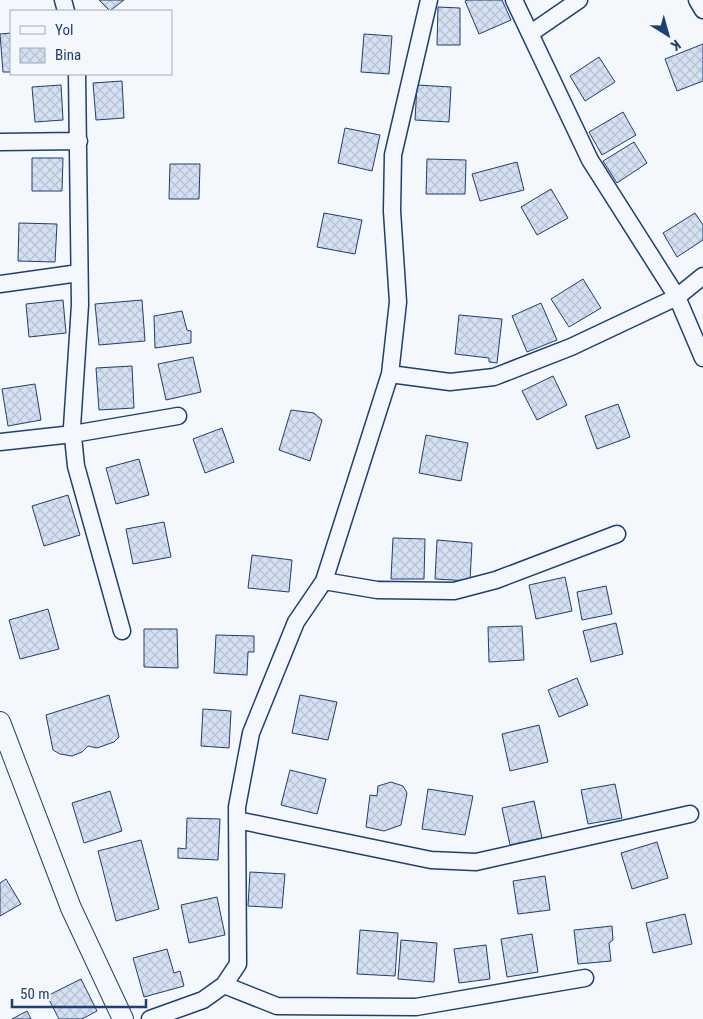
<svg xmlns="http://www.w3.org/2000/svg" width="703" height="1019" font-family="'Roboto Condensed',sans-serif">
<defs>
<pattern id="building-cross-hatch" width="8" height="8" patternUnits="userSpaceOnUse" patternTransform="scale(1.25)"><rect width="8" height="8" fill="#d5e0f0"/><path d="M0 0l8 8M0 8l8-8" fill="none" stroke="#b6c1d1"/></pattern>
</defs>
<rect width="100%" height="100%" fill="#f4f7fb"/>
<path fill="url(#building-cross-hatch)" stroke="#1d3f73" d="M99,0H124L110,11Z
M468,0H502L511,20L479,34L465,1Z
M438,7L460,8V45H437Z
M11,33V72H3L0,34Z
M364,34L392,36L389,74L361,72Z
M703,44V81L677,91L665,59Z
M599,57L615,82L585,101L570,76Z
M122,81L124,118L96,120L93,83Z
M61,85L63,120L35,122L32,87Z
M417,85L451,87L449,122L415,120Z
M623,112L636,135L602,155L589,132Z
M345,128L380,135L372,171L338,163Z
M634,142L647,163L617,183L603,161Z
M32,158H63L62,191H32Z
M427,159L466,160L465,194H426Z
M517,162L524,190L480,201L472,174Z
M170,164H200L199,199H169Z
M551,189L568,218L537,235L521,207Z
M324,213L362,220L355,254L317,247Z
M695,213L703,225V240L677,257L663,233Z
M19,223L57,224L55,262L18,261Z
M583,279L601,308L569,327L551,299Z
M63,300L66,333L29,337L26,304Z
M142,300L145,341L99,345L95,304Z
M541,303L557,340L527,352L512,316Z
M182,311L187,330L191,331V343L155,348L154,316Z
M459,315L502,319L497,363L489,362V358L455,354Z
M193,357L201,392L166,400L158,364Z
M132,366L134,408L99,410L96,368Z
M553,376L567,405L537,420L522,391Z
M35,384L41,420L8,426L2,389Z
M618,404L630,437L597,449L585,416Z
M291,410L314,413L322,420L310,461L279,450Z
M222,428L234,462L205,473L193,439Z
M426,435L468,443L461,481L419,473Z
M139,459L149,495L116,504L106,468Z
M68,495L80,535L44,546L32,506Z
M164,522L171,557L133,564L126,529Z
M393,538L425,539L424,579H391Z
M437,540L472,543L470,581L435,579Z
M252,555L292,560L289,592L248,588Z
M565,577L572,611L536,619L529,585Z
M606,586L612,614L582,620L577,592Z
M48,609L59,649L20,659L9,620Z
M616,623L623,654L591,662L583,631Z
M522,626L524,660L489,662L488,627Z
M144,629H177L178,668L144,667Z
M216,635L254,636V652H248L247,675L214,673Z
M577,678L588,705L559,717L548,690Z
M109,695L119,737L114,742L97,748L88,746L82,752L72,756L60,754L53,750L46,715Z
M300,695L337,702L328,740L292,733Z
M203,709L231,711L229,748L201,746Z
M539,725L548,762L510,771L502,734Z
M290,770L326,779L317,814L281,805Z
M391,782L403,786L407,793L401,825L384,831L366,827L370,795L377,796L378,786Z
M615,784L622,818L588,824L581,790Z
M428,789L473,796L465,835L422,829Z
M110,791L122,831L84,843L72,803Z
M534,801L542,838L510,845L502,808Z
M187,818L220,819L218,860L178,858V848L186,849Z
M141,840L159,909L116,921L98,851Z
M657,842L668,878L632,889L621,853Z
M250,872L285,874L282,908L248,906Z
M545,876L550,910L518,914L513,881Z
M6,879L21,904L0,916V883Z
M217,897L225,935L189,943L181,905Z
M685,914L692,944L653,953L646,923Z
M612,926L613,940L609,943L611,961L578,964L574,930Z
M360,930L398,933L395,976L357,974Z
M532,934L538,972L507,977L501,939Z
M401,940L437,943L434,982L398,979Z
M486,945L490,979L459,983L454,949Z
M167,949L174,973L180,971L184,986L144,997L133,958Z
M81,979L97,1011L82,1019H59L47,996Z
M27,1011L31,1019H12Z"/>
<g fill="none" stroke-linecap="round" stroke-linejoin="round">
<defs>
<path id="minor" d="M63,0L66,11
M514,0L590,160L677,297L703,358
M697,0L703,10
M531,33L579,0
M77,74L80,305L72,427L76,466L122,631
M0,142L79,141
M0,284L79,273
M390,374L450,382L494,377L571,347L677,297L703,276
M0,442L73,434L178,416
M324,581L377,590L454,591L496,580L617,534
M237,820L431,860L476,862L690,814
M224,985L277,1006L416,1007L585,978
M150,1019L203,1000L224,985L238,964L237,807L251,733L296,622L324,581L390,374L398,302L392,211L393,155L429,0"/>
<path id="tertiary" d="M0,722L71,908L123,1019"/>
</defs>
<use href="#minor" stroke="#1d3f73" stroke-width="19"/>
<use href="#tertiary" stroke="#1d3f73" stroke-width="22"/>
<use href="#minor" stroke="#f4f7fb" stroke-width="16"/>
<use href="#tertiary" stroke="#f4f7fb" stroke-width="20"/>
</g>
<rect x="10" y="10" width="162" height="65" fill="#f4f7fb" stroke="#9eadc5"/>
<rect x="20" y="26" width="25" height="8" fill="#f4f7fb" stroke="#9eadc5"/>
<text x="55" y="35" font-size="15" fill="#1d3f73">Yol</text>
<rect x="20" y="48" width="25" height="15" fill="url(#building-cross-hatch)" stroke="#9eadc5"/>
<text x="55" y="60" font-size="15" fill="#1d3f73">Bina</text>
<g transform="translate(668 35) rotate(143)" stroke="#f4f7fb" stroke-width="4" paint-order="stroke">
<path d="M0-4L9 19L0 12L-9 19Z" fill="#1d3f73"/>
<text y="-8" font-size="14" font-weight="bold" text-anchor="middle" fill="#1d3f73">K</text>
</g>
<path d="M12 999v8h134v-8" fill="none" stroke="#1d3f73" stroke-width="2.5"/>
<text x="20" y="999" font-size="15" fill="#1d3f73" stroke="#f4f7fb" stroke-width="4" paint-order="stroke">50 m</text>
</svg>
